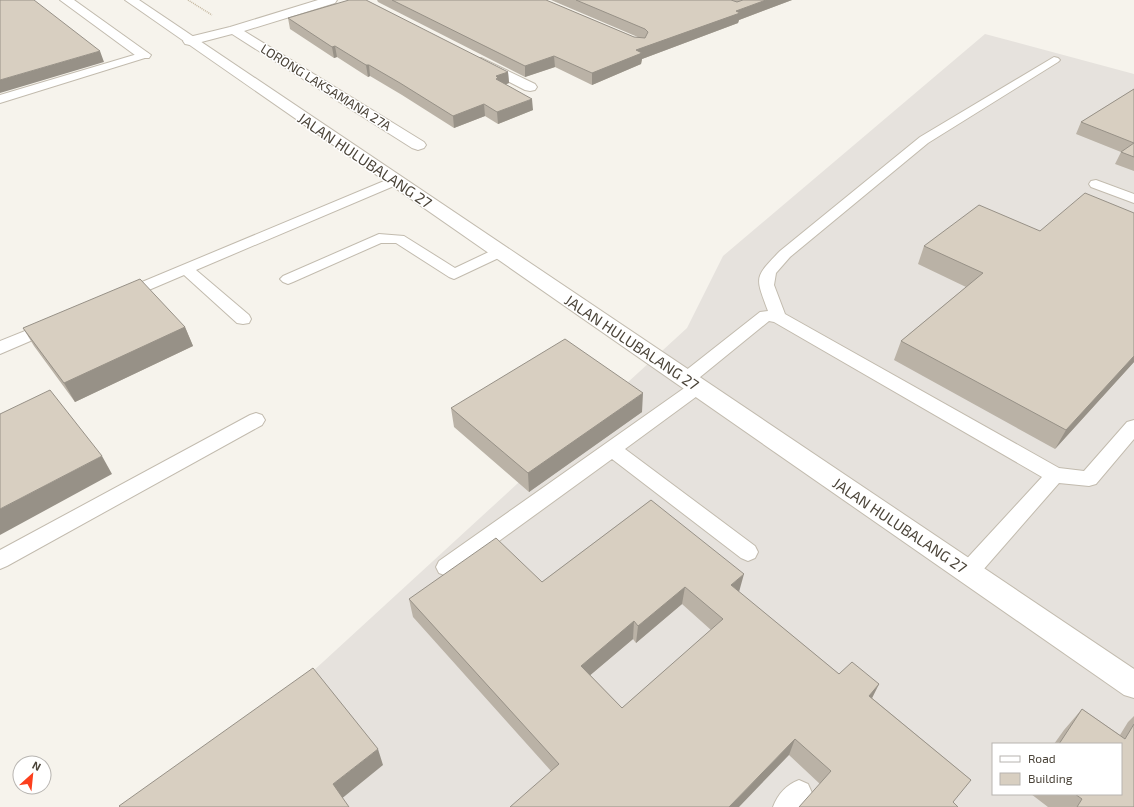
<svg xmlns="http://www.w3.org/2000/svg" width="1134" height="807" font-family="'Exo 2',sans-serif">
<rect width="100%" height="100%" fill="#f6f3ec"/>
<path fill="#e6e2dd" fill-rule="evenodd" d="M985,34L1134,74V807H165L687,328L723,256ZM993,744H1121V794H993Z"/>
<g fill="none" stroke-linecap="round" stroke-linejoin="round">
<defs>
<path id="service" d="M144,52L148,53L149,55L148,57L0,103V95Z
M1054,57L1058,58L1060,60L1058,62L928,143L790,257L776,273L774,285L785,314L1059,468L1084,471L1127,422L1134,420V439L1096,484L1089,486L1059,483L976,578L968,581L960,578L957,572L960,566L1042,477L774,322L769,321L694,382L698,381L704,383L707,387L704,391L625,449L755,546L758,552L755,558L748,561L741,558L612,459L455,573L447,576L439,573L436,567L439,561L690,384L686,385L680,383L677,379L680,375L760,312L768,311C755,276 754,278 780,251L920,137Z
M396,176L401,177L403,180L401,183L196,270L249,315L251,319L249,323L243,324L237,323L184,275L130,298L124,300L118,298L116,295L118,292Z
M1096,180L1134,194V203L1091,187L1089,184L1091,181Z
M379,234L404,236L455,268L495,249L500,248L505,249L507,252L505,255L454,279L449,277L396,243H381L293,282L288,284L283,282L280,279L283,276Z
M50,321L56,322L58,326L56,330L0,354V341Z
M256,413L262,415L265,420L262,425L7,566L0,569V550L250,415Z
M799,780L808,784L812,793L808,802L804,807H773C778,794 786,785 799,780Z"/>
<path id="minor" d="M60,0H74L151,55L149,58H139Z
M318,0H337L335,3L244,31L424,142L426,145L424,148L418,150L412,148L232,34L190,45L185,44L183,41L185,38L230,27Z
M481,58L535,84L537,87L535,90L530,91L525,90L476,65L474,62L476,59Z"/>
<path id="tertiary" d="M125,0H139L1134,669V698L1124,695Z"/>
</defs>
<use href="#service" stroke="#c2bbae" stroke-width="2"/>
<use href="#minor" stroke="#c2bbae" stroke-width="2"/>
<use href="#tertiary" stroke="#c2bbae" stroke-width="2"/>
<path stroke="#c4b79f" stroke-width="1.5" stroke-dasharray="1 1" stroke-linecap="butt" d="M188,0L212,15"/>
<use href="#service" fill="#fff" fill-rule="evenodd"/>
<use href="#minor" fill="#fff" fill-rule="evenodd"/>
<use href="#tertiary" fill="#fff" fill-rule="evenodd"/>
</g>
<path fill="#bab2a6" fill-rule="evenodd" d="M377,0H546L634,37L640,38L551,0H792L739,20L738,23L642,59L641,64L592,85L555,67L525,77L378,2Z
M288,18L508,72L509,83L506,84L533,110L498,124L485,116L454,128L402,95L370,76L368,77L337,57L334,58L290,29Z
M1134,89V171L1115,164L1121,152L1076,134L1081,122Z
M1134,213V362L1055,449L894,360L901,341L966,287L918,264L924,246L1040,231Z
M185,327L193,346L75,402L34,346L23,328Z
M451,408L642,412L529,492L454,427Z
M651,500L739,592L839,674L879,684L872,698L971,780L820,784L789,755L551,771L413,617L409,599L542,582ZM682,604L711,630L622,708L590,675L633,639L636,643Z
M1082,709L1120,735L1128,722L1134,716V807H1048L1031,794H1121V744H1054L1064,730Z"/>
<path fill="#979187" d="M766,0H792L739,20L738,23L642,59L641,64L592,85V73L636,50L736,11Z
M335,46L337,57L334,58L332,47Z
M100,51L104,62L0,93V80Z
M554,56L555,67L525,77V66Z
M366,65H369L370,76L368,77Z
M508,72L509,83L499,87L496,90V76Z
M532,99L533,110L498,124L497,112Z
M484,104L485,116L454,128L453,116Z
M185,327L193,346L75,402L64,383Z
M1134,356V362L1055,449L1066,430Z
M643,393L642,412L529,492L528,473Z
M102,456L112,474L0,535V509Z
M744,574L739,592L731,585Z
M685,587L682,604L636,643L638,626Z
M634,621L633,639L581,683V666Z
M879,684L871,700L869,696Z
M795,739L789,755L739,807H729Z
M378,749L383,765L340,800L333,784Z"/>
<path fill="#d8cfc1" stroke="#979187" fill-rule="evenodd" d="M0,0H34L100,51L0,80Z
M349,0H366L508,72L496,76L498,78L496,79L532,99L497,112L484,104L453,116L400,83L369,65H366L335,46L332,47L288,18Z
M392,0H546L634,37L645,38L648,32L645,29L576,0H731L737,2L743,0H766L736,11L740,13L636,50L642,53L592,73L554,56L525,66Z
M1134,89V143L1081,122Z
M1134,143V157L1121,152Z
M1085,193L1134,213V356L1066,430L901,341L983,273L924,246L979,205L1040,231Z
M140,279L185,327L64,383L23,328Z
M565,339L643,393L528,473L451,408Z
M50,390L102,456L0,509V414Z
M651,500L744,574L731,585L839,674L852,662L879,684L869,696L971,780L953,802L958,807H799L831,771L795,739L729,807H510L559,764L409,599L496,538L542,582ZM685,587L723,619L622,708L581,666L634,621L638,626Z
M313,668L378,749L333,784L349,807H120L119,806Z
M1082,709L1125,739L1134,724V807H1077L1082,799L1075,794H1121V744H1059Z"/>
<g text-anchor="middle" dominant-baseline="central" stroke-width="3" stroke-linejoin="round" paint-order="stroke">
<g font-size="13" fill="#4b4439" stroke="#fff">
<text transform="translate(326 87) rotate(32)">LORONG LAKSAMANA 27A</text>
</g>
<g font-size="15" fill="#4b4439" stroke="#fff">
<text transform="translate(365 160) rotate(34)">JALAN HULUBALANG 27</text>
<text transform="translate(632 342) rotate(34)">JALAN HULUBALANG 27</text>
<text transform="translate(900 525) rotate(34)">JALAN HULUBALANG 27</text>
</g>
</g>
<rect x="992" y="743" width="130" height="52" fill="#ffffff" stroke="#b7b4b0"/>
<rect x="1000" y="756" width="20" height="6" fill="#ffffff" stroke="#b7b4b0"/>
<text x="1028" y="763" font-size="12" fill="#4b4439">Road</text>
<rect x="1000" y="773" width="20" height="12" fill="#d8cfc1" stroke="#b7b4b0"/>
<text x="1028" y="783" font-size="12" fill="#4b4439">Building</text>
<g transform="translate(32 775) rotate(27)"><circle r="19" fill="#ffffff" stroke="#b7b4b0"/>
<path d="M0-3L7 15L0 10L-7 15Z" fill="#fc3f1d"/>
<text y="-6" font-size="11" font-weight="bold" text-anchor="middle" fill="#4b4439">N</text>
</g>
</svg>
